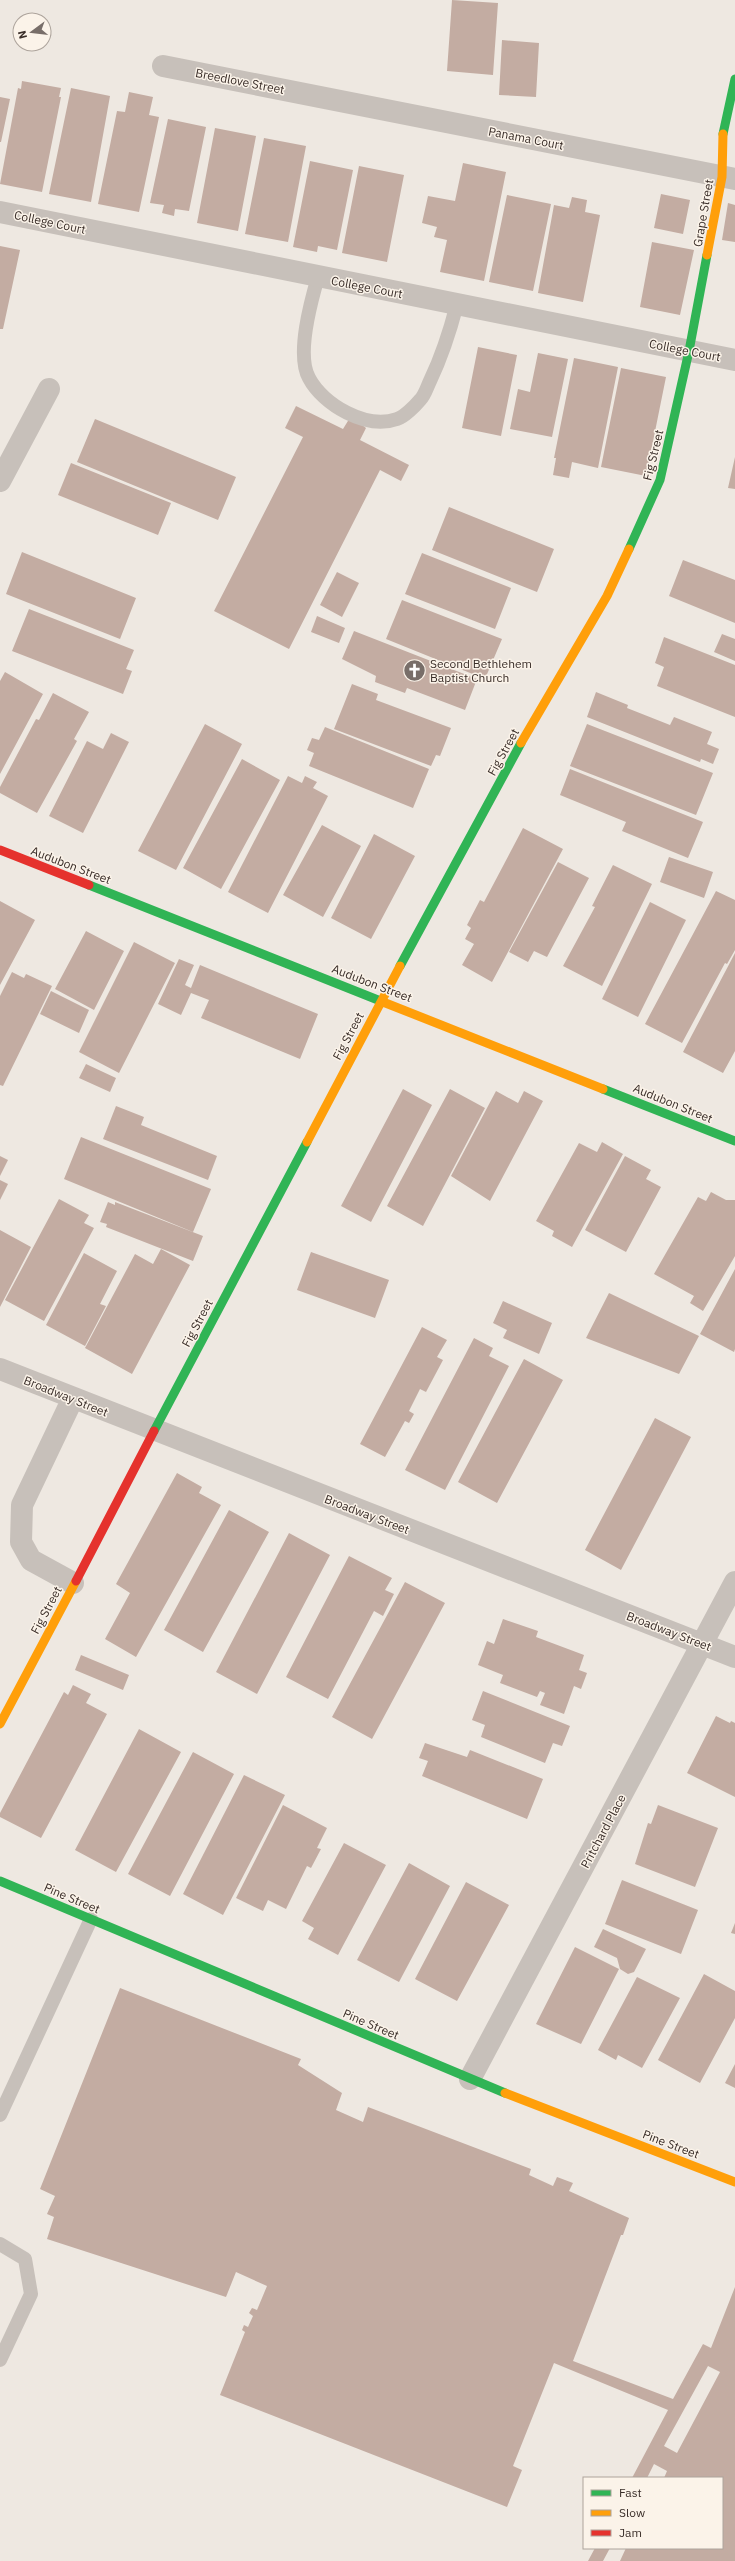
<svg xmlns="http://www.w3.org/2000/svg" width="735" height="2561" font-family="'IBM Plex Sans',sans-serif">
<rect width="100%" height="100%" fill="#eee8e1"/>
<path fill="#c3aca2" fill-rule="evenodd" d="M452,0L498,3L493,75L447,71Z
M502,40L539,43L536,97L499,95Z
M22,81L61,88L59,97H61L42,192L0,184L18,88L21,89Z
M71,88L110,96L91,202L49,194Z
M129,92L153,97L149,115L159,117L139,212L98,204L117,111L125,112Z
M0,97L10,99L1,142H0Z
M168,119L206,127L189,211L175,209L174,216L162,213L164,205L150,203Z
M215,128L256,136L238,231L197,223Z
M264,138L306,146L288,242L245,234Z
M310,161L353,170L337,250L318,246L317,252L293,247Z
M463,163L506,172L484,281L440,272L447,240L434,237L437,227L422,223L428,196L455,201Z
M359,166L404,175L387,262L342,253Z
M661,194L690,200L683,234L654,228Z
M507,195L551,204L533,291L489,282Z
M572,197L587,200L585,212L600,215L583,302L538,293L554,205L569,208Z
M728,203L735,205V242L722,240Z
M652,242L694,250L680,315L640,307Z
M0,246L20,250L3,329H0Z
M478,347L517,355L501,436L462,428Z
M538,353L568,359L552,437L510,429L518,389L530,392Z
M574,358L618,367L598,468L572,462L569,478L553,475L556,458H554Z
M621,368L666,377L646,476L601,467Z
M296,406L343,429L351,416L366,428L360,440L409,465L401,481L380,470L289,649L214,611L303,437L285,428Z
M95,419L236,477L218,520L77,462Z
M735,457V489L728,488Z
M71,463L171,503L158,535L58,495Z
M449,507L554,549L537,592L432,550Z
M22,552L136,598L120,639L6,594Z
M422,553L511,588L495,629L405,594Z
M683,560L735,580V623L669,596Z
M337,572L359,583L342,617L320,605Z
M402,600L502,639L485,679L386,639Z
M29,609L134,650L126,669L132,671L123,694L12,651Z
M317,616L345,628L339,643L311,632Z
M354,631L477,679L465,710L407,688L405,693L375,682L376,676L342,659Z
M722,634L735,639V661L714,652Z
M664,637L735,665V717L657,686L664,667L655,663Z
M5,672L43,694L0,774V681Z
M352,684L378,694L376,700L451,728L440,756L436,755L431,766L334,729Z
M596,692L628,705L627,708L670,725L674,717L712,732L707,744L719,749L713,764L701,759L700,762L587,717Z
M53,693L89,712L74,739L77,741L37,813L0,793V787L36,719L39,720Z
M205,724L242,744L176,870L138,851Z
M587,724L713,773L696,815L570,766Z
M325,727L429,769L413,808L309,766L314,753L307,750L312,738L319,740Z
M111,733L129,742L83,833L49,816L87,741L103,749Z
M242,759L280,780L221,889L183,868Z
M570,769L703,822L688,858L622,831L626,822L560,795Z
M288,776L302,783L305,776L317,782L313,788L328,796L268,913L228,892Z
M322,825L361,846L323,917L283,895Z
M523,828L563,849L492,982L462,965L474,944L465,939L471,928L467,925L480,900L484,902Z
M374,834L415,856L371,939L331,918Z
M669,857L713,872L704,898L660,882Z
M558,862L589,878L547,957L534,951L528,962L509,952Z
M613,865L652,884L602,986L563,966L595,907L592,906Z
M716,891L735,900V950L727,964L725,963L682,1043L645,1024Z
M0,901L35,920L0,985Z
M650,902L686,920L638,1017L602,999Z
M86,931L124,951L94,1010L55,989Z
M134,942L175,963L119,1073L79,1052Z
M735,953V1051L723,1073L683,1052Z
M179,959L194,965L185,985L191,988L200,965L318,1014L300,1059L201,1018L209,1000L191,993L181,1015L158,1004Z
M12,972L24,978L26,974L52,986L3,1086L0,1085V996Z
M51,991L89,1010L79,1033L40,1014Z
M86,1064L116,1078L110,1092L79,1078Z
M403,1089L432,1105L371,1222L341,1206Z
M450,1089L485,1108L423,1226L387,1206Z
M496,1091L518,1103L524,1091L543,1101L490,1201L451,1176Z
M116,1106L144,1117L141,1125L217,1156L208,1180L103,1139Z
M81,1137L211,1189L193,1232L64,1179Z
M602,1142L623,1154L572,1247L552,1236L554,1231L536,1221L579,1143L597,1152Z
M0,1156L8,1160L0,1176Z
M625,1156L651,1170L646,1179L661,1187L626,1252L585,1230Z
M0,1180L8,1184L0,1200Z
M711,1192L726,1200H735V1256L703,1311L690,1303L694,1296L654,1274L698,1197L706,1201Z
M59,1199L89,1215L84,1223L94,1228L44,1321L5,1300Z
M108,1202L115,1205V1202L203,1236L193,1261L106,1227L107,1224L100,1222Z
M0,1230L31,1247L0,1307Z
M161,1249L190,1265L132,1374L85,1348L135,1254L153,1264Z
M311,1252L389,1280L375,1318L297,1290Z
M84,1253L117,1271L100,1304L106,1306L85,1346L46,1325Z
M735,1269V1349L734,1352L700,1334Z
M609,1293L699,1336L679,1374L586,1338Z
M503,1301L552,1323L539,1354L503,1338L507,1330L493,1323Z
M422,1327L447,1340L437,1357L443,1360L426,1392L420,1389L409,1411L414,1414L409,1423L405,1421L385,1457L360,1444Z
M474,1338L493,1348L489,1356L509,1366L445,1490L405,1470Z
M524,1359L563,1380L497,1503L458,1482Z
M655,1418L691,1437L621,1570L585,1550Z
M177,1473L202,1487L199,1493L221,1505L136,1657L105,1639L130,1593L116,1584Z
M229,1510L269,1532L203,1652L164,1630Z
M289,1533L330,1555L257,1694L216,1672Z
M349,1556L392,1578L385,1590L394,1594L383,1616L374,1611L328,1699L286,1677Z
M405,1582L445,1603L372,1739L332,1717Z
M503,1619L538,1631L536,1637L584,1655L579,1670L587,1673L581,1689L574,1686L564,1714L540,1705L545,1693L540,1691L537,1697L500,1683L503,1675L478,1665L487,1641L494,1644Z
M81,1655L129,1675L123,1690L75,1670Z
M73,1685L91,1694L86,1703L107,1714L41,1838L0,1817V1813L64,1692L68,1695Z
M483,1691L570,1726L562,1746L553,1743L545,1763L481,1737L485,1725L472,1720Z
M716,1716L730,1723L731,1721L735,1723V1797L687,1773Z
M139,1729L181,1752L116,1872L75,1850Z
M425,1743L467,1757L470,1750L543,1779L527,1819L422,1776L428,1761L419,1758Z
M193,1752L234,1774L170,1896L128,1874Z
M244,1775L285,1795L223,1915L183,1894Z
M283,1805L327,1828L317,1848L321,1849L311,1868L307,1866L286,1909L268,1900L263,1911L236,1898Z
M658,1805L718,1828L695,1887L635,1864L648,1823L651,1824Z
M344,1843L386,1865L338,1955L308,1939L314,1928L302,1921Z
M409,1863L450,1886L399,1982L357,1960Z
M622,1880L698,1910L681,1954L605,1924Z
M466,1882L509,1905L457,2001L415,1979Z
M735,1923V1934L731,1933Z
M603,1929L646,1949L634,1972L628,1974L620,1969L617,1958L594,1947Z
M575,1947L619,1969L581,2044L536,2024Z
M704,1974L735,1991V2018L700,2083L658,2060Z
M637,1977L680,1998L642,2068L618,2055L616,2060L598,2050Z
M120,1988L301,2059L298,2065L342,2093L336,2110L363,2122L368,2107L531,2169L529,2175L553,2186L557,2177L573,2183L569,2191L629,2218L623,2235H621L573,2361L673,2399L703,2344L711,2348L735,2287V2561H620L626,2548H722V2478H664L667,2471L654,2464L647,2478H632L668,2410L554,2363L513,2466L522,2470L507,2507L220,2395L245,2332L242,2330L244,2325L248,2327L253,2316L249,2313L252,2308L257,2310L267,2286L236,2272L226,2297L47,2239L54,2217L47,2214L55,2196L40,2189ZM708,2366L720,2372L677,2453L664,2446Z
M735,2064V2088L725,2083Z
M595,2548H610L603,2561H588Z"/>
<g fill="none" stroke-linecap="round" stroke-linejoin="round">
<path stroke="#c7c0ba" stroke-width="14" d="M318,277C311,301 296,355 309,378C323,405 367,430 397,419C404,417 415,406 420,400C425,395 427,387 430,381C442,356 450,331 457,304
M0,2115L91,1919
M0,2244L25,2259L31,2294L0,2360"/>
<path stroke="#c7c0ba" stroke-width="22" d="M163,66L735,179
M0,212L735,360
M0,481L49,389
M0,1369L735,1657
M73,1398L22,1505L21,1542L31,1560L73,1583
M470,2079L735,1582"/>
<path stroke="#30b455" stroke-width="9" d="M723,134L735,79
M629,549L660,480L689,351L707,255
M89,885L383,1002
M400,966L521,743
M603,1089L735,1141
M154,1431L307,1142
M0,1881L505,2093"/>
<path stroke="#ff9f0a" stroke-width="9" d="M707,255L722,177L723,134
M521,743L607,596L629,549
M383,1002L603,1089
M307,1142L400,966
M0,1724L76,1581
M505,2093L735,2182"/>
<path stroke="#e5322d" stroke-width="9" d="M0,850L89,885
M76,1581L154,1431"/>
</g>
<defs>
<symbol id="church-disc" viewBox="-11 -11 22 22"><circle r="9.5" fill="#786e69" stroke="#fbf3e9"/><path d="M-1.2-6h2.4v3.5h3.3v2.4h-3.3V6h-2.4V-.1h-3.3v-2.4h3.3Z" fill="#fff"/></symbol>
</defs>
<g fill-rule="evenodd">
<use href="#church-disc" x="402" y="658" width="25" height="25"/>
</g>
<g text-anchor="middle" dominant-baseline="central" stroke-width="3" stroke-linejoin="round" paint-order="stroke">
<g font-size="12" fill="#392d28" stroke="#fbf3e9">
<text transform="translate(240 81) rotate(11)">Breedlove Street</text>
<text transform="translate(526 138) rotate(11)">Panama Court</text>
<text transform="translate(703 213) rotate(-80)">Grape Street</text>
<text transform="translate(50 222) rotate(12)">College Court</text>
<text transform="translate(367 287) rotate(11)">College Court</text>
<text transform="translate(685 350) rotate(11)">College Court</text>
<text transform="translate(653 455) rotate(-76)">Fig Street</text>
<text transform="translate(503 752) rotate(-61)">Fig Street</text>
<text transform="translate(71 865) rotate(21)">Audubon Street</text>
<text transform="translate(372 983) rotate(21)">Audubon Street</text>
<text transform="translate(348 1036) rotate(-62)">Fig Street</text>
<text transform="translate(673 1103) rotate(22)">Audubon Street</text>
<text transform="translate(197 1323) rotate(-62)">Fig Street</text>
<text transform="translate(66 1396) rotate(22)">Broadway Street</text>
<text transform="translate(367 1514) rotate(21)">Broadway Street</text>
<text transform="translate(46 1610) rotate(-62)">Fig Street</text>
<text transform="translate(669 1631) rotate(21)">Broadway Street</text>
<text transform="translate(603 1831) rotate(-62)">Pritchard Place</text>
<text transform="translate(72 1898) rotate(23)">Pine Street</text>
<text transform="translate(371 2024) rotate(23)">Pine Street</text>
<text transform="translate(671 2144) rotate(21)">Pine Street</text>
</g>
<g font-size="12" fill="#392d28" stroke="#fbf3e9" text-anchor="start">
<text x="430" y="663">Second Bethlehem<tspan x="430" dy="14">Baptist Church</tspan></text>
</g>
</g>
<rect x="583" y="2477" width="140" height="72" fill="#fbf3e9" stroke="#ada49c"/>
<rect x="591" y="2490" width="20" height="6" fill="#30b455" stroke="#ada49c"/>
<text x="619" y="2497" font-size="12" fill="#392d28">Fast</text>
<rect x="591" y="2510" width="20" height="6" fill="#ff9f0a" stroke="#ada49c"/>
<text x="619" y="2517" font-size="12" fill="#392d28">Slow</text>
<rect x="591" y="2530" width="20" height="6" fill="#e5322d" stroke="#ada49c"/>
<text x="619" y="2537" font-size="12" fill="#392d28">Jam</text>
<g transform="translate(32 32) rotate(255)"><circle r="19" fill="#fbf3e9" stroke="#ada49c"/>
<path d="M0-3L7 15L0 10L-7 15Z" fill="#786e69"/>
<text y="-6" font-size="11" font-weight="bold" text-anchor="middle" fill="#392d28">N</text>
</g>
</svg>
